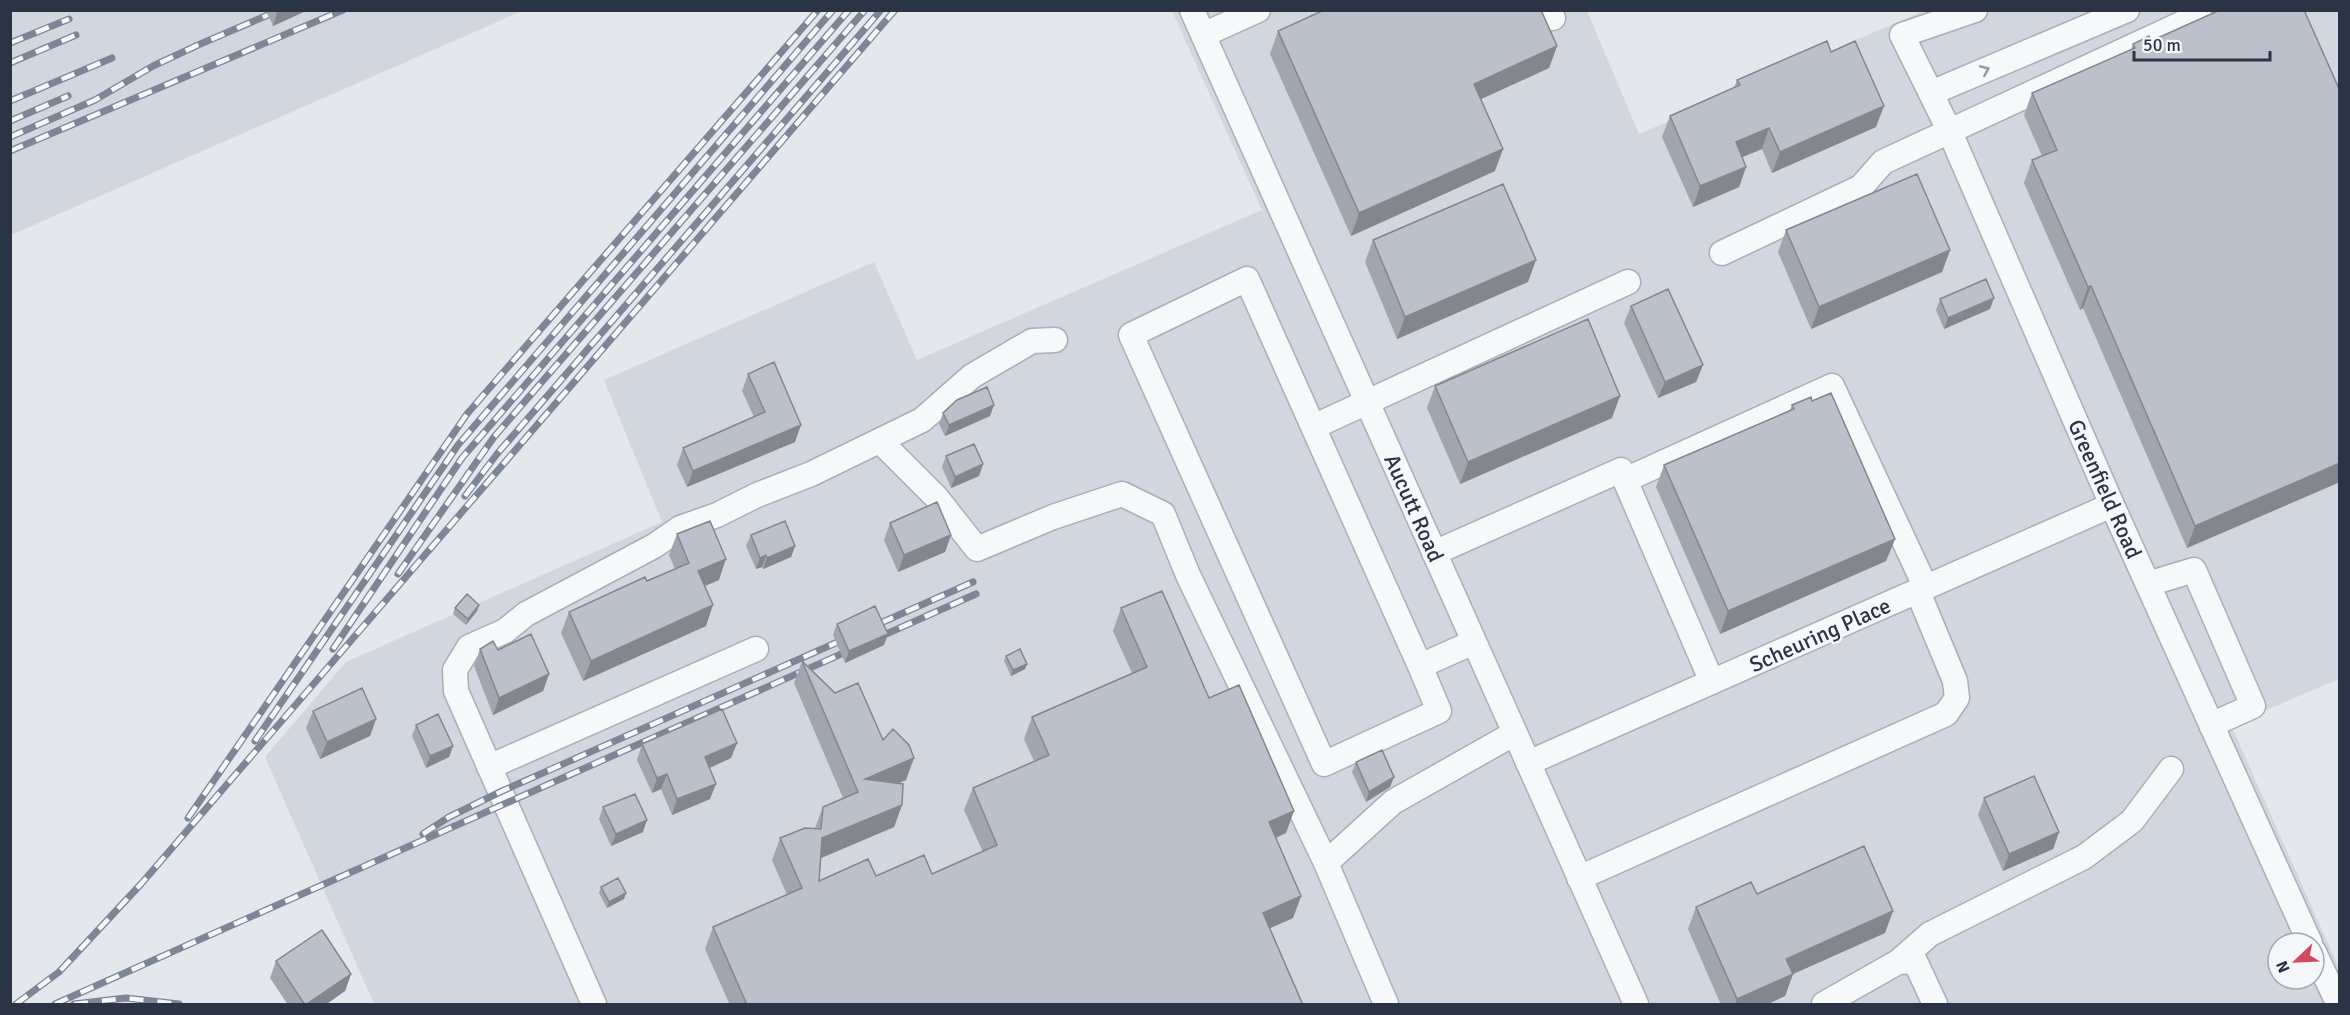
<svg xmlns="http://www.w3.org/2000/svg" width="2350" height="1015" font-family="Signika,sans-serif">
<rect width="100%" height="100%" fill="#e4e7ec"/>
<path fill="#d2d6de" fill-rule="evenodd" d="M11,11H522L11,235Z
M1172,11H1587L1639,134L1923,11H2339V679L2231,725L2339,968V1004H374L265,757L346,662L662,522L604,380L874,262L917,360L1262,210ZM2278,943H2314V979H2278Z"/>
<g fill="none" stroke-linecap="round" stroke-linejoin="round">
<defs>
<path id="minor" d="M1192,10L1636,1004
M1549,10L1553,18
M1975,10L1902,35L1949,130L2112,505L2310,943
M1203,35L1258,10
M1931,93L2127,10
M1722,253L1861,187L1883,162L2196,17L2199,10
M1313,427L1628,282
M880,441L936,497L977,549L1053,517L1122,494L1163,514L1188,575L1326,863
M1434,553L1621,470L1625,480
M2148,584L2194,570L2253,706L2211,725
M1420,666L1247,279L1131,335L1324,764L1439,711L1420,666L1474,642
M1712,682L1625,480L1832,386L1926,588
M1528,763L2112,505
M489,767L756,649
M1579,878L1946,714L1957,698L1955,681L1918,592
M2314,952L2338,1003
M1898,962L1930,934L2084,857L2132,821L2171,769
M594,1004L456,691L455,670L469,647L505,631L526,614L654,546L680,528L717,515L757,495L811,474L922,420L972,376L1032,341L1055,340
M1386,1004L1326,863L1393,802L1515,733
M1824,1004L1898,962L1915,961L1935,1004"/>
</defs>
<use href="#minor" stroke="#a9aeb7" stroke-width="27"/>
<use href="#minor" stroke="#f7f8fa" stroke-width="24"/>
<defs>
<path id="rail" d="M10,43L69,19
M10,63L76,35
M10,101L112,58
M10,121L68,96
M10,137L95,100L153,66L198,45L268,15
M10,151L343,10
M465,496L497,454L881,10
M398,574L494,437L865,10
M333,649L462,458L849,10
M255,741L458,445L833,10
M188,818L467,414L818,10
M423,834L449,817L500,792L973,582
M16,1004L59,972L141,884L895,10
M55,1004L976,594
M74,1004L126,998L179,1004"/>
</defs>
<use href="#rail" stroke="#7d8696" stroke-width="7"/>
<use href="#rail" stroke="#f4f6f9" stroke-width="4.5" stroke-dasharray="14" stroke-linecap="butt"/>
</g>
<path fill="#a1a5ae" d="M266,10H308L273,26Z
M1278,31L1557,46L1549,68L1481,99L1495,171L1351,236L1270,54Z
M2133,44L2340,482L2187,548L2083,308L2080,310L2024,183L2032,160L2042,156L2024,115L2032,93L2131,50Z
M1831,52L1876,127L1772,173L1762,149L1742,157L1746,167L1739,187L1693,207L1662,137L1670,116L1734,88L1737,80Z
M1786,230L1950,250L1942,272L1811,329L1778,252Z
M1373,240L1528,282L1397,339L1365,262Z
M1940,299L1990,309L1944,329L1936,310Z
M1631,306L1703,365L1696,382L1658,398L1624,323Z
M748,374L795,442L687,487L677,465L683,448L754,417L742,391Z
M1435,386L1612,418L1460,484L1427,408Z
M1812,401L1895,539L1886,561L1720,634L1656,487L1664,465L1790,410L1792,405Z
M943,413L990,416L945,436L939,424Z
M946,456L983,464L979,476L951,488L942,467Z
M890,523L951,535L945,552L898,572L884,540Z
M677,534L719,580L705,586L706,626L583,681L561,633L569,612L675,569L669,555Z
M751,535L795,546L791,557L763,569L762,567L756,569L746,546Z
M455,608L477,611L466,625L453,614Z
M1121,608L1209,698L1286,833L1276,838L1301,896L1293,918L1270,928L1303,1005H730L705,949L713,927L787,895L772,860L780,838L815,828L823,807L843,798L794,683L802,661L883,740L906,780L898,783L902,805L894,827L821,858L819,881L876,876L932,874L983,852L964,810L973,788L1034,761L1024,739L1032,717L1132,673L1113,631Z
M837,624L884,645L845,663L833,635Z
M480,649L498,650L549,674L543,691L493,715L474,666Z
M1006,656L1025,669L1011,676L1004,661Z
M313,711L376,719L370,736L320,759L306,728Z
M416,725L453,746L449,757L426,768L412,736Z
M737,743L731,758L710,768V799L672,815L661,789L652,793L637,760L642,744Z
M1356,762L1390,787L1366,802L1352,772Z
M1984,798L2059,832L2053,849L2003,871L1978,815Z
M603,807L643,832L611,846L599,819Z
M601,887L626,893L624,899L607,908L599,893Z
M1757,894L1885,933L1793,974L1785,996L1766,1005H1721L1688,929L1696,907Z
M276,961L351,974L345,991L325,1005H288L270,978Z"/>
<path fill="#83868d" d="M278,10H308L273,26Z
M1557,46L1549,68L1466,106L1474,84Z
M1884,106L1876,127L1772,173L1780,152Z
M1769,128L1762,149L1728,163L1736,142Z
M1503,149L1495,171L1351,236L1359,213Z
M1746,167L1739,187L1693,207L1700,186Z
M1950,250L1942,272L1811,329L1819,307Z
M1536,260L1528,282L1397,339L1405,317Z
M2091,286L2083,308L2080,310L2088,287Z
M1994,298L1990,309L1944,329L1948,318Z
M1703,365L1696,382L1658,398L1665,382Z
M1620,396L1612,418L1460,484L1468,462Z
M994,405L990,416L945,436L949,425Z
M801,425L795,442L687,487L693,471Z
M2340,463V482L2187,548L2195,526Z
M983,464L979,476L951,488L955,477Z
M951,535L945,552L898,572L904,555Z
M1895,539L1886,561L1720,634L1728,611Z
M795,546L791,557L763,569L767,558Z
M766,555L762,567L756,569L760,558Z
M726,559L719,580L690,592L698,571Z
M479,605L477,611L466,625L468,619Z
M713,605L706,626L583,681L591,661Z
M888,634L884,645L845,663L849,651Z
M1027,664L1025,669L1011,676L1013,670Z
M549,674L543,691L493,715L499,698Z
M376,719L370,736L320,759L327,742Z
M737,743L731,758L700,772L705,757Z
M453,746L449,757L426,768L430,756Z
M914,758L906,780L857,801L865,779Z
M667,774L661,789L652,793L657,778Z
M1394,777L1390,787L1366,802L1369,792Z
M716,784L710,799L672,815L677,799Z
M902,805L894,827L814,861L822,838Z
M1294,811L1286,833L1261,844L1269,822Z
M647,820L643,832L611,846L616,834Z
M2059,832L2053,849L2003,871L2009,854Z
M626,893L624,899L607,908L609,902Z
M1301,896L1293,918L1255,935L1263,913Z
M1893,911L1885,933L1793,974L1785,996L1766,1005H1735L1737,999L1786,959Z
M351,974L345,991L325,1005H306Z"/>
<path fill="#bbc0ca" stroke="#83868d" stroke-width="1.5" d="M1324,10H1541L1557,46L1474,84L1503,149L1359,213L1278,31Z
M2220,10H2304L2340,91V463L2195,526L2091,286L2088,287L2032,160L2057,150L2032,93L2135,48L2133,44L2149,36L2151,41Z
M1827,41L1831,52L1855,41L1884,106L1780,152L1769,128L1736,142L1746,167L1700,186L1670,116L1740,85L1737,80Z
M1917,174L1950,250L1819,307L1786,230Z
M1503,184L1536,260L1405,317L1373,240Z
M1986,279L1994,298L1948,318L1940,299Z
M1668,289L1703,365L1665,382L1631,306Z
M1588,319L1620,396L1468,462L1435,386Z
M774,362L801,425L693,471L683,448L765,412L748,374Z
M987,387L994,405L949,425L943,413L957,400Z
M1831,393L1895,539L1728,611L1664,465L1794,409L1792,405L1811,397L1812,401Z
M974,444L983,464L955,477L946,456Z
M937,502L951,535L904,555L890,523Z
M710,521L726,559L698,571L713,605L591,661L569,612L645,577L647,581L689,563L677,534Z
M785,521L795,546L767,558L766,555L760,558L751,535Z
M1162,591L1209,698L1239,685L1294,811L1269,822L1301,896L1263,913L1303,1005H747L713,927L802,888L780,838L805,828L821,829L823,807L858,792L802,661L835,693L858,683L883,740L893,729L909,745L914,758L865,779L903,784L902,805L822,838L819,881L868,859L876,876L924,855L932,874L997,845L973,788L1049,755L1032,717L1147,667L1121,608Z
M467,594L479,605L468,619L455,608Z
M875,606L888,634L849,651L837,624Z
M531,634L549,674L499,698L480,649L493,641L498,650Z
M1020,649L1027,664L1013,670L1006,656Z
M362,688L376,719L327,742L313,711Z
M722,709L737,743L705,757L716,784L677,799L667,774L657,778L642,744Z
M438,714L453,746L430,756L416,725Z
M1382,750L1394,777L1369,792L1356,762Z
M2034,776L2059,832L2009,854L1984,798Z
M635,794L647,820L616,834L603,807Z
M1864,846L1893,911L1786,959L1793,974L1737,999L1696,907L1751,882L1757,894Z
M618,878L626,893L609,902L601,887Z
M322,930L351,974L305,1005L276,961Z"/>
<defs><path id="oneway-chevron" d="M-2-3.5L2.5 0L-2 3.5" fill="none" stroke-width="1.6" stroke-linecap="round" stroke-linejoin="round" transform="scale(1.5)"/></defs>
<use stroke="#9196a0" href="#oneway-chevron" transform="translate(1985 70) rotate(-23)"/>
<g text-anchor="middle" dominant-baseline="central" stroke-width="5" stroke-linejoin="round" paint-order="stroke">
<g font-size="22" fill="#2b3445" stroke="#f4f6f9">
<text transform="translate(2105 489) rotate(66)">Greenfield Road</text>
<text transform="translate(1414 508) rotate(66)">Aucutt Road</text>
<text transform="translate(1820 635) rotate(-24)">Scheuring Place</text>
</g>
</g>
<rect width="2350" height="1015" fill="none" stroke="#2b3445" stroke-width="24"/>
<g transform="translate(2296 961) rotate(247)"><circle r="28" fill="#f4f6f9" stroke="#a4a8b1" stroke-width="1.5"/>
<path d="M0-4.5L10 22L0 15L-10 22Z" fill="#d1495b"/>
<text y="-9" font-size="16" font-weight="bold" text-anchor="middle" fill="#2b3445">N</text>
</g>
<path d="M2134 51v9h136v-9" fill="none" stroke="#2b3445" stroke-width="3"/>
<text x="2143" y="51" font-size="18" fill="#2b3445" stroke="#f4f6f9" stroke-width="4.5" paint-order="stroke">50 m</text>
</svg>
